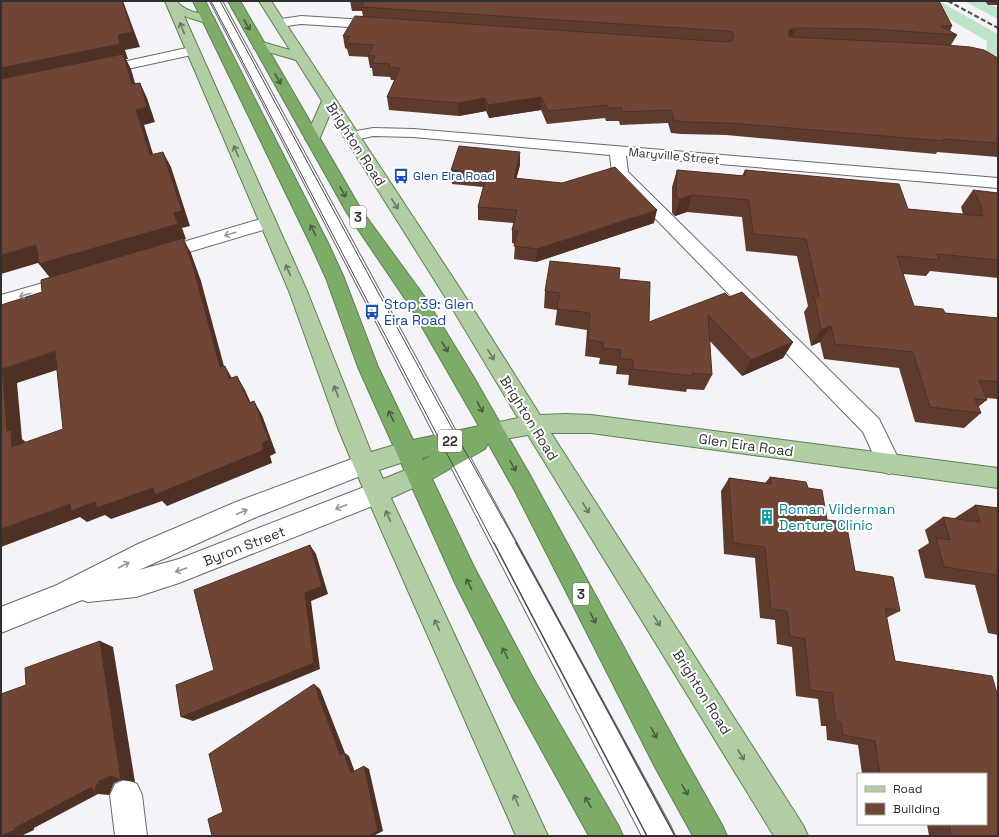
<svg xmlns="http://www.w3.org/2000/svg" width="999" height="837" font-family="'Space Grotesk',sans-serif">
<rect width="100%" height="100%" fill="#f4f3f7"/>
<path fill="#bee2ca" d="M918,1H939L998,34V56L986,52L987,41Z
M964,1H984L998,8V19Z"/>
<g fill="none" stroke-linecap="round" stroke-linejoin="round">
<defs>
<path id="minor" d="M210,1H222L670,825L675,836H642Z
M301,16L381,21L385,22L387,25L385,28L381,29L301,24L279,27L275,26L273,23L275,20Z
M191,47L196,48L197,51L196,54L100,75L95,74L93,71L95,68L100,67Z
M373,128L413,129L998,178V188L626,156L628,172L879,419L901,464L897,471L889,474L881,471L863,432L614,176L612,173L610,155L413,137L373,136L351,141L346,139L343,136L346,133Z
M267,217L273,219L276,223L273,227L159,261L153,259L150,255L153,251Z
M71,275L78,277L80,282L78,287L1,309V295Z
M365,454L373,457L377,464L373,471L254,518L139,570L179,559L377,482L385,485L389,493L385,501L179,583L136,597L88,602L82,600L1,633V607L57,585L138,544L236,502Z
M126,779L137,784L142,795L147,836H115L110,795L115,784Z"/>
<path id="major" d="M165,1H177C182,11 203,14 213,17L215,20L213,23L209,24L184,16L307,291L371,452L408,441L416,444L419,451L416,458L379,470L383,479L418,465L426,468L430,475L426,482L391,498L548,836H516L365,493L338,428L289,291Z
M259,1H271L463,293L540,415L566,414L591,415L998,468V488L591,433H551L803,825L808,836H774L528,435L493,441L485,439L482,432L485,425L518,418L449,303L330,114L318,142L313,144L308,142L305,139L322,101L296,60L254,48L253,45L254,42L259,41L290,50Z"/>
<path id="highway" d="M193,1H205L328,243L344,278L378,367L413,440L479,426L410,306L347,213L228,1H240L362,211L424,296L473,376L531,477L677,745L722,825L727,836H693L655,767L515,491L488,443L485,449L432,479L474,567L533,678L618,825L623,836H589L513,698L456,585L358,367L326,278L310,243ZM433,455L423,460L422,458Z"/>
</defs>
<use href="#minor" stroke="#6a696c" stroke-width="2"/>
<use href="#major" stroke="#618054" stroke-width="2"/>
<use href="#highway" stroke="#618054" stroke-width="2"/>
<use href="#minor" fill="#fff" fill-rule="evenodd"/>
<use href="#major" fill="#b0cda4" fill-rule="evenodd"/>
<use href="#highway" fill="#7cac68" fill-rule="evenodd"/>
<path stroke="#49494b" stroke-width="1" d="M211,1L494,544
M220,1L437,401L517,544"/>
<path stroke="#49494b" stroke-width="1.5" d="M494,543L647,836
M516,543C570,640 622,738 675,836"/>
<path stroke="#49494b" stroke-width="2" stroke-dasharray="5 2.5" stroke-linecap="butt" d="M948,1L998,28"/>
</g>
<path fill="#5f3b2e" d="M350,1H939L952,26L950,31L957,35L951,45L998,58V157L937,152L936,154L726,135L681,134L671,133L668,123L620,125L619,121H606L605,118L547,124L541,110L489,118L486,111L459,116L389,110L387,97L395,80H391L390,77L373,76L372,68H370L368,57L349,56L347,49L345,48L343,36L363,17L362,11H352Z
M985,1H998V5H988Z
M520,165L516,179L654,223L536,262L514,259L515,244L512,243V230L514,223L478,220V207L483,187L452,184L451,170Z
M677,170L742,176L745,170L908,209L963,214L961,207L973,190L998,193V278L930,271L926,276L903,274L914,306L945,313L998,318V399L986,398L987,400L978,407L981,413L964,428L915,422L899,368L824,359L820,342L811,346L804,312L808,306L797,256L746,251L742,217L687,212L675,216L672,213V187Z
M619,279L649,322L729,297L793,342L783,358L742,376L709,340L712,375L704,390L687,389L686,392L628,385L629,375L616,374L617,366L599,364L600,358L585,356L587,330L555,325L557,310L544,308L545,291Z
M770,477L808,488L827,520L855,571L900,611L886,618L895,661L998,697V722H997L998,836H929L927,824H986V774H862L858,745L827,740L826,726H821L818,699L796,696L792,647L777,644L775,620L760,618L755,558L724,554L721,491L729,478L765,483Z
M975,505L998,508V635L988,633L975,585L925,578L918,550L929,543L925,530L943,517L956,519L955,518Z"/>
<path fill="#4e3025" d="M122,1H123L140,47L125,50L128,59H126L131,69L140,100L1,85V68L118,35Z
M796,28L791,40L785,43L789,30Z
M140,83L147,98L155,122L144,125L158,170L150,155L136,110Z
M541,97V110L489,118L488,105Z
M485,98L486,111L459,116L458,103Z
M163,152L171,167L190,226L182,228L186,239L184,240L191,253L201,281L228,381L51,279L39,264L174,213Z
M520,152V165L513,191L514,178Z
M692,195L687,212L675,216L680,199Z
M657,210L654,223L536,262L537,249Z
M36,245L48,260L1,274V255Z
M831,326L820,342L811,346L821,330Z
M793,342L783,358L742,376L751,360Z
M55,351L69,366L17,383L22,439L27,443L12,447L7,431L2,369Z
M225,366L233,380L229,379Z
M237,376L245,390L257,417L249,403Z
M254,401L262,415L276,453L270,456L272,463L167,506L162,501L111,519L105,515L87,522L80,517L1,547V529L70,504L95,502L262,443Z
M310,545L316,554L328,594L311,601L320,669L193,721L181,717L305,593Z
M100,641L113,647L135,782L121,780L114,783L109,795L98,794L34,828V830L21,836H2Z
M314,684L320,689L345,753L349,756L356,775L351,773L340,755Z
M364,766L369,769L383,831L373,836H369Z"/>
<path fill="#6f4535" stroke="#4e3025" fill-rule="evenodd" d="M1,1H122L133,32L118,35L120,44L1,68Z
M364,1H939L952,26H941L957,35L874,29L796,28L789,30V37L935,44L970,47L984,50L998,58V143L943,139L944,141L730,123L685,122L674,120L671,110L622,112L621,108H608L607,105L548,111L541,97L488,105L485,98L458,103L387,97L400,68L389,67L390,64L371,63L375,56L368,55L374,45L346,43L350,36H343L355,16L727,42L732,41L734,37L732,32L727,31L361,7Z
M123,54L132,84L140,83L147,107L136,110L150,155L163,152L182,211L174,213L178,224L39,264L36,245L1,255V79Z
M459,146L520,152L514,178L562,183L615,167L657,210L537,249L514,246L518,231L512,230L517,210L478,207L487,174L451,170Z
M677,170L745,176V170L899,184L908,209L983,216L980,209L983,210L973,190L998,193V260L937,254L939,260L897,256L914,306L943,309L945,313L998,318V382L979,380L987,400L975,399L981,413L930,407L913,352L835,344L831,326L821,330L814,296H819L806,239L753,234L749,200L692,195L680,199L676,196Z
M183,238L193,266L220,367L225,366L229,379L237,376L249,403L254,401L269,440L262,443L264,450L155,495L153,488L97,508L95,502L71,511L70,504L1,529V305L42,292L41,280ZM55,351L63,429L12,447L11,430L7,431L2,369Z
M550,261L620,268L619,279L650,282L649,322L725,293L729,297L742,292L793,342L751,360L708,315L712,375L692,373L693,376L633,369V360L620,358L621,350L603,348V342L588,340L590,313L557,309L560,293L545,291Z
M770,477L806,482L808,488L822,490L827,520L846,522L855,571L893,577L900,611L885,608L895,661L992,676L998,697V720L997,719L998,724V836H951L949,824H986V774H880L875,741L843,735L841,722L836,721L832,693L810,690L805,639L790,636L787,611L771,609L765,547L733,543L729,478L771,484Z
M975,505L998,508V581L996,575L944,567L936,538L950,540L943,517L980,522Z
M310,545L322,586L305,593L314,663L181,717L176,685L214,670L194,590Z
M100,641L121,780L111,776L99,781L93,793L92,787L15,828V830L1,836V694L26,685L25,668Z
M314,684L340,755L344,753L351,773L364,766L378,831L369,836H212L208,819L223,812L209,754Z"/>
<defs><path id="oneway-shaft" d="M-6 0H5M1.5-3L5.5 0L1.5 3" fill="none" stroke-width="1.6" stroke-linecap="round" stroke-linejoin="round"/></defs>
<g stroke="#4a5b44">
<use href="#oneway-shaft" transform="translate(247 25) rotate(60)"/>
<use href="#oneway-shaft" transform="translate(278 79) rotate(60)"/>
<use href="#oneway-shaft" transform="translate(343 192) rotate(60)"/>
<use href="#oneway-shaft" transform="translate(313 230) rotate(-117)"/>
<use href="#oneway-shaft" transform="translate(445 347) rotate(59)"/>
<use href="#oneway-shaft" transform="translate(480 407) rotate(62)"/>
<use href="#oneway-shaft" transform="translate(391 416) rotate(-116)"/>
<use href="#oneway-shaft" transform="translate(513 466) rotate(60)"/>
<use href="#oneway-shaft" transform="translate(469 584) rotate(-117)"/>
<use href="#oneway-shaft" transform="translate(593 618) rotate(62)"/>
<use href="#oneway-shaft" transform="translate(505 653) rotate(-118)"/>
<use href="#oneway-shaft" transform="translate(654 733) rotate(62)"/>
<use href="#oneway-shaft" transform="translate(685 790) rotate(60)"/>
<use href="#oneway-shaft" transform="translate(588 802) rotate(-120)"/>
</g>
<g stroke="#697664">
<use href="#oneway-shaft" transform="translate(182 28) rotate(-112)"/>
<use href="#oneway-shaft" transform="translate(236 151) rotate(-114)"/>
<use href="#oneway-shaft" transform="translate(395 204) rotate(57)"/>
<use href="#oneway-shaft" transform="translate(288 270) rotate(-114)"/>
<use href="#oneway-shaft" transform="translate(491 355) rotate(59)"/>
<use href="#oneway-shaft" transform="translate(336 391) rotate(-111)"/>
<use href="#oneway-shaft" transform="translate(586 508) rotate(58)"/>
<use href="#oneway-shaft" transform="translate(388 516) rotate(-114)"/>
<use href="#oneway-shaft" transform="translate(657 621) rotate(58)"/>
<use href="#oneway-shaft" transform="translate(437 625) rotate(-114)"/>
<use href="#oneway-shaft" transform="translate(741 755) rotate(58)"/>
<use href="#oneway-shaft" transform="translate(516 800) rotate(-114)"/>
</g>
<g stroke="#979798">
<use href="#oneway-shaft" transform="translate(230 234) rotate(163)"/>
<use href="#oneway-shaft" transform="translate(25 295) rotate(164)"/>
<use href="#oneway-shaft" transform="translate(341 507) rotate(159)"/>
<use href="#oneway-shaft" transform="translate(242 512) rotate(-23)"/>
<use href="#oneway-shaft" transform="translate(124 565) rotate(-28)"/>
<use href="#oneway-shaft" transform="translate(181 570) rotate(161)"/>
</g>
<defs>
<symbol id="bus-bare" viewBox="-9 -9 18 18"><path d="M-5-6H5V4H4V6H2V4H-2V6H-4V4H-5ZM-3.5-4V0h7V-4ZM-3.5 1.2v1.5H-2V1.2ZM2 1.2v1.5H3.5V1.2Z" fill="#1a4fb4" stroke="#fff" stroke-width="2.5" paint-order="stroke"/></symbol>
<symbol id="building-bare" viewBox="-9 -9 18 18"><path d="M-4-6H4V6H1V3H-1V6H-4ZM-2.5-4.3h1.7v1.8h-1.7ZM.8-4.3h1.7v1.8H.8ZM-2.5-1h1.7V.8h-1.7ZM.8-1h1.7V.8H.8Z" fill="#0f9aa8" stroke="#fff" stroke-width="2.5" paint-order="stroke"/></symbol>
</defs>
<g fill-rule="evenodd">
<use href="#bus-bare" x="390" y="165" width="22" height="22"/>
<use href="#bus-bare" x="361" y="301" width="22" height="22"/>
<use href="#building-bare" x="756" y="506" width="22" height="22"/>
</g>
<g text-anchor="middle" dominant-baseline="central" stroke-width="4" stroke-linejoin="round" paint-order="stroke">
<g font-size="12" fill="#2f2f30" stroke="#fff">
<text transform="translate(674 156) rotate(5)">Maryville Street</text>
</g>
<g font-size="12" fill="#164399" stroke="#fff" text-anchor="start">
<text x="413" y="176">Glen Eira Road</text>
</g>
<g fill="#fff" stroke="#6d6d6e" stroke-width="1">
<rect x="350" y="206" width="16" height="22" rx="3"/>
<rect x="438" y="430" width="24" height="22" rx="3"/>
<rect x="573" y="583" width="16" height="22" rx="3"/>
</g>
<g font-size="13" font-weight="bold" fill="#2f2f30">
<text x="358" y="217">3</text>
<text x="450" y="441">22</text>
<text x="581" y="594">3</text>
</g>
<g font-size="14" fill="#2f2f30" stroke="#fff">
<text transform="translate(356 144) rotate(57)">Brighton Road</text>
<text transform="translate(529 418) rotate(58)">Brighton Road</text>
<text transform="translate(746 445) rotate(8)">Glen Eira Road</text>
<text transform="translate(244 546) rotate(-21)">Byron Street</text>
<text transform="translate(702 692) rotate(58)">Brighton Road</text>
</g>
<g font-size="14" fill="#164399" stroke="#fff" text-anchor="start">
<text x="384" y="304">Stop 39: Glen<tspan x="384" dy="16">Eira Road</tspan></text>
</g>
<g font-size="14" fill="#0d838f" stroke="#fff" text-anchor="start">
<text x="779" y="509">Roman Vilderman<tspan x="779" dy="16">Denture Clinic</tspan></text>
</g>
</g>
<rect width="999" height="837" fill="none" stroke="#2f2f30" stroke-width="4"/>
<rect x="857" y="773" width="130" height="52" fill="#ffffff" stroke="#acacac"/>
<rect x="865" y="786" width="20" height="6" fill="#b0cda4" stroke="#acacac"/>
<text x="893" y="793" font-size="12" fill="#2f2f30">Road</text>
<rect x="865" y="803" width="20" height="12" fill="#6f4535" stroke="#acacac"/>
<text x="893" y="813" font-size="12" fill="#2f2f30">Building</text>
</svg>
